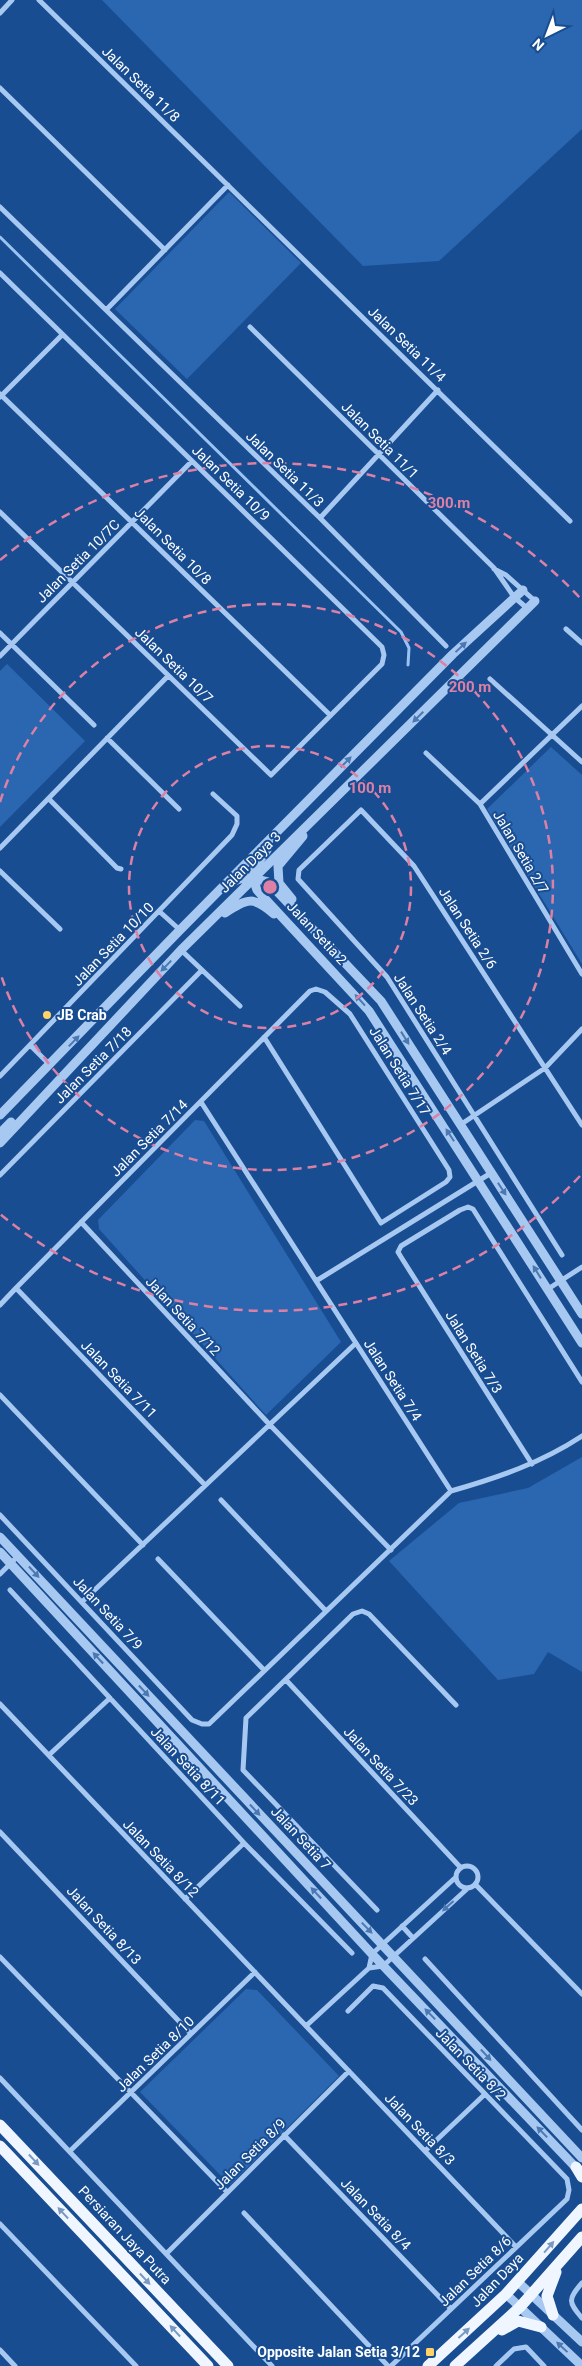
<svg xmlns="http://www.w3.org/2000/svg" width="582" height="2366" font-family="Roboto,sans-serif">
<rect width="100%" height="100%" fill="#184d92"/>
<path fill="#2b67b0" d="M102,0H582V129L439,261L363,266Z
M229,192L301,263L187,379L115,309Z
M7,664L85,741L0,827V671Z
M551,747L582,775V964L487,809Z
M195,1120L204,1121L341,1342L266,1415L99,1229L98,1220Z
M582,1457V1672L548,1652L534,1674L498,1680L389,1561L459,1503L528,1488Z
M246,1989L257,1990L339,2076L230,2185L140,2092Z"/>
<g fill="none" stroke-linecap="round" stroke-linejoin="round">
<path stroke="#9ac3f2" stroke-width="3" d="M0,237L401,632L409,648L408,665"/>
<path stroke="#a7c8f0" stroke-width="5" d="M39,0L570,521
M0,13L12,0
M0,88L165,250
M0,207L320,518L446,646
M0,273L382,647L384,655L382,664L271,775L0,512
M106,310L228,185
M250,327L494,568L514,597L528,609
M0,394L330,715
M0,397L62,335
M320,518L438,390
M494,569L506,575L535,601
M566,629L582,643
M0,633L94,725
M0,656L192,461
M490,679L582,762
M107,738L179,809
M426,753L480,804L582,974
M49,799L117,868L121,869
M480,804L582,706
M0,848L168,676
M0,871L60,929
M160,912L180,930
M181,950L240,1006
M30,1045L50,1065
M0,1076L232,835L237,824V816L213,794
M201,1102L451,1491
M460,1125L545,1068L582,1029
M0,1175L202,970
M81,1222L270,1425L391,1550
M562,1255L387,977L298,879L299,870L361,810L414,866L582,1125
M316,1281L491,1173
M16,1288L205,1485
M548,1289L582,1267
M0,1305L16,1288C114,1189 212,1090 310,991L316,989L325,992L350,1014L449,1170L450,1177L446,1182L381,1223L264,1037
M0,1395L143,1545
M532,1464L401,1257L398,1252L401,1246L460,1210L468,1207L473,1209L582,1382
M221,1500L326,1611
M0,1515L192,1720L202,1724H209L451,1491C497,1478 541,1463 582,1436
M158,1559L264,1670
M0,1574L18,1556
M10,1590L244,1843L352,1953
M83,1601L356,1343
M286,1680L461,1868
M0,1704L516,2247
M49,1755L110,1698
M0,1832L191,2034
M456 1877a11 11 0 1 1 22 0a11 11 0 1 1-22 0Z
M475,1884L582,1994
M185,1899L244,1843
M377,1910L243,1770L246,1718L353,1614L362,1611L369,1614L456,1705
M402,1926L413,1938
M0,1957L227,2192
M425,1959L582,2130
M369,1968L372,1954L456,1877
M348,2011L373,1986L383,1988L567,2179L569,2190L567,2199L391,2366
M306,2026L369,1968L383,1966L468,1888
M0,2078L272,2366
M284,2135L451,2309
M70,2151L255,1972
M425,2151L484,2095
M244,2213L388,2366
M0,2224L136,2366
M167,2253L349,2071
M582,2283C568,2299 568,2302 582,2318
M0,2350L15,2366
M496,2366L514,2349L526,2347L544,2366"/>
<path stroke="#a7c8f0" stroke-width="9" d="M253,877L256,865L267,850
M253,878L257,890L369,1011L582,1343
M230,884C243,875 253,878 268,882L381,1001L582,1314
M292,899L279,883L278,866L303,836
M225,913C248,898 253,896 274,914
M0,1115L180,930L453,654L523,590
M0,1133L11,1122
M0,1143L181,950L535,601
M0,1537L582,2158
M0,1552L372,1954L580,2172
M518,2282L582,2342
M506,2294L582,2366"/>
<path stroke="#f0f6ff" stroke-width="11" d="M0,2125L228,2366
M0,2146L208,2366
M576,2167L582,2177
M553,2315L547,2296L556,2272
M502,2330L518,2321L541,2327
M428,2366L506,2294L582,2209
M455,2366L520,2307L582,2237"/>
</g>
<defs><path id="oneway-solid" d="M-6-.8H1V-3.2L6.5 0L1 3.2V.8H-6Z" transform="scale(1.25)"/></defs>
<g fill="#4a78b3">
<use href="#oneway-solid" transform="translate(461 647) rotate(-43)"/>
<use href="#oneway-solid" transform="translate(418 717) rotate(135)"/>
<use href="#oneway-solid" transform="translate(346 762) rotate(-45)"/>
<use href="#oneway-solid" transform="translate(166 966) rotate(134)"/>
<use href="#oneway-solid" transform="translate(360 1000) rotate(-132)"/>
<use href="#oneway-solid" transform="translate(405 1038) rotate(58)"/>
<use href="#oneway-solid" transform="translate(74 1041) rotate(-46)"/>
<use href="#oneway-solid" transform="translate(450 1135) rotate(-123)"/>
<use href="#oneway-solid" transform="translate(502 1189) rotate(57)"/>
<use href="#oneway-solid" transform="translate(537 1272) rotate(-122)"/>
<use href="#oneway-solid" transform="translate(34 1572) rotate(47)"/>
<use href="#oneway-solid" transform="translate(98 1658) rotate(-133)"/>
<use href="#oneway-solid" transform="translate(144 1691) rotate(47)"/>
<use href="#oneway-solid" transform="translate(255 1810) rotate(47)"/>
<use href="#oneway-solid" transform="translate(316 1893) rotate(-133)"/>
<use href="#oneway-solid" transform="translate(448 1906) rotate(138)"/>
<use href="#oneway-solid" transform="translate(367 1928) rotate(46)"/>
<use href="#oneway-solid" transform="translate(430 2014) rotate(-134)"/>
<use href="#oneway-solid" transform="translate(486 2055) rotate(47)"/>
<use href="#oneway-solid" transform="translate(542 2132) rotate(-134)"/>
<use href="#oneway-solid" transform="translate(562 2347) rotate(-137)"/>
</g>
<g fill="#7999c3">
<use href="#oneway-solid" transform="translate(34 2160) rotate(47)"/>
<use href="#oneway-solid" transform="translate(63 2213) rotate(-133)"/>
<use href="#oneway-solid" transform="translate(549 2247) rotate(-49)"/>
<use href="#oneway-solid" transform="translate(145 2279) rotate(47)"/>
<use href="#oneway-solid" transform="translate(175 2331) rotate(-133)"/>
<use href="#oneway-solid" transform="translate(464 2333) rotate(-42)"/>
</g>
<g fill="none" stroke="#dd80a5" stroke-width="2.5" stroke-dasharray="9 6">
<circle cx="270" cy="887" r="141"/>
<path d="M0 802A283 283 0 1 1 0 972"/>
<path d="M580 1176A424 424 0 0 1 0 1214M0 560A424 424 0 0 1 580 598"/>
</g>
<g fill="#ffd366" stroke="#184d92" stroke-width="2">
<circle cx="47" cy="1015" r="5"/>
<rect x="425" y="2347" width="10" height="10" rx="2.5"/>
</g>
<g text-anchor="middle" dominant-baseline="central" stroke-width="4" stroke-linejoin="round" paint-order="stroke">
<g font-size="14" fill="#fff" stroke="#184d92">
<text transform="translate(141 84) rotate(44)">Jalan Setia 11/8</text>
<text transform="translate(407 344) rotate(44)">Jalan Setia 11/4</text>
<text transform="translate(380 440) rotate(45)">Jalan Setia 11/1</text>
<text transform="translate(285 469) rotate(44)">Jalan Setia 11/3</text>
<text transform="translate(231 483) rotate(44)">Jalan Setia 10/9</text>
<text transform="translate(173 546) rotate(45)">Jalan Setia 10/8</text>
<text transform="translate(78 561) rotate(-45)">Jalan Setia 10/7C</text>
<text transform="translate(174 665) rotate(44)">Jalan Setia 10/7</text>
<text transform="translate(521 852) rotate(59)">Jalan Setia 2/7</text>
<text transform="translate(250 862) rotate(-45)">Jalan Daya 3</text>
<text transform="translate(468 928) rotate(57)">Jalan Setia 2/6</text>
<text transform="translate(317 933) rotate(47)">Jalan Setia 2</text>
<text transform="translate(113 944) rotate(-46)">Jalan Setia 10/10</text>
<text transform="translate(423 1014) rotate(57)">Jalan Setia 2/4</text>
<text transform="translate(93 1065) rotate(-45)">Jalan Setia 7/18</text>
<text transform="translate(400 1071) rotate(58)">Jalan Setia 7/17</text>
<text transform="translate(149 1138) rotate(-45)">Jalan Setia 7/14</text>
<text transform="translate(183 1316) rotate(47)">Jalan Setia 7/12</text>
<text transform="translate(474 1352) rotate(58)">Jalan Setia 7/3</text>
<text transform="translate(119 1379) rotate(46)">Jalan Setia 7/11</text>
<text transform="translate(393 1380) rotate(57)">Jalan Setia 7/4</text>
<text transform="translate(108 1613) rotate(47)">Jalan Setia 7/9</text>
<text transform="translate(188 1766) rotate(47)">Jalan Setia 8/11</text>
<text transform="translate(381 1766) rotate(47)">Jalan Setia 7/23</text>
<text transform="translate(301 1838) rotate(47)">Jalan Setia 7</text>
<text transform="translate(161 1858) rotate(46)">Jalan Setia 8/12</text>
<text transform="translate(104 1925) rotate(47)">Jalan Setia 8/13</text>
<text transform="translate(155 2054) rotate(-44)">Jalan Setia 8/10</text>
<text transform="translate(471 2064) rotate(46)">Jalan Setia 8/2</text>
<text transform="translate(420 2129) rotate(46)">Jalan Setia 8/3</text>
<text transform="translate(250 2154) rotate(-45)">Jalan Setia 8/9</text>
<text transform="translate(376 2214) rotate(46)">Jalan Setia 8/4</text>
<text transform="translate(125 2235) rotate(47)">Persiaran Jaya Putra</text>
<text transform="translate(475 2271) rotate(-44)">Jalan Setia 8/6</text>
<text transform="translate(497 2280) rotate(-46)">Jalan Daya</text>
</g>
<g font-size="14" font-weight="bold" fill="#fff" stroke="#184d92" text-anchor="start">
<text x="57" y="1015">JB Crab</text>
<text x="420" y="2352" text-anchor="end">Opposite Jalan Setia 3/12</text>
</g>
</g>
<circle cx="270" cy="887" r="8" fill="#dd80a5" stroke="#184d92" stroke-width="2.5"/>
<g font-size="15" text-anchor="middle" font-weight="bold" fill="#dd80a5" stroke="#184d92" stroke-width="4" stroke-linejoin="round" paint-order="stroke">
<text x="449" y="508">300 m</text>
<text x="470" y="692">200 m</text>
<text x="370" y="793">100 m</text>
</g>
<g transform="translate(547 35) rotate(222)" stroke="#184d92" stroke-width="4" paint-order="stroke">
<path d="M0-4L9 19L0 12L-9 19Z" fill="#ffffff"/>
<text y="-8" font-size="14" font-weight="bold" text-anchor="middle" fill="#ffffff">N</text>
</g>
</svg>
